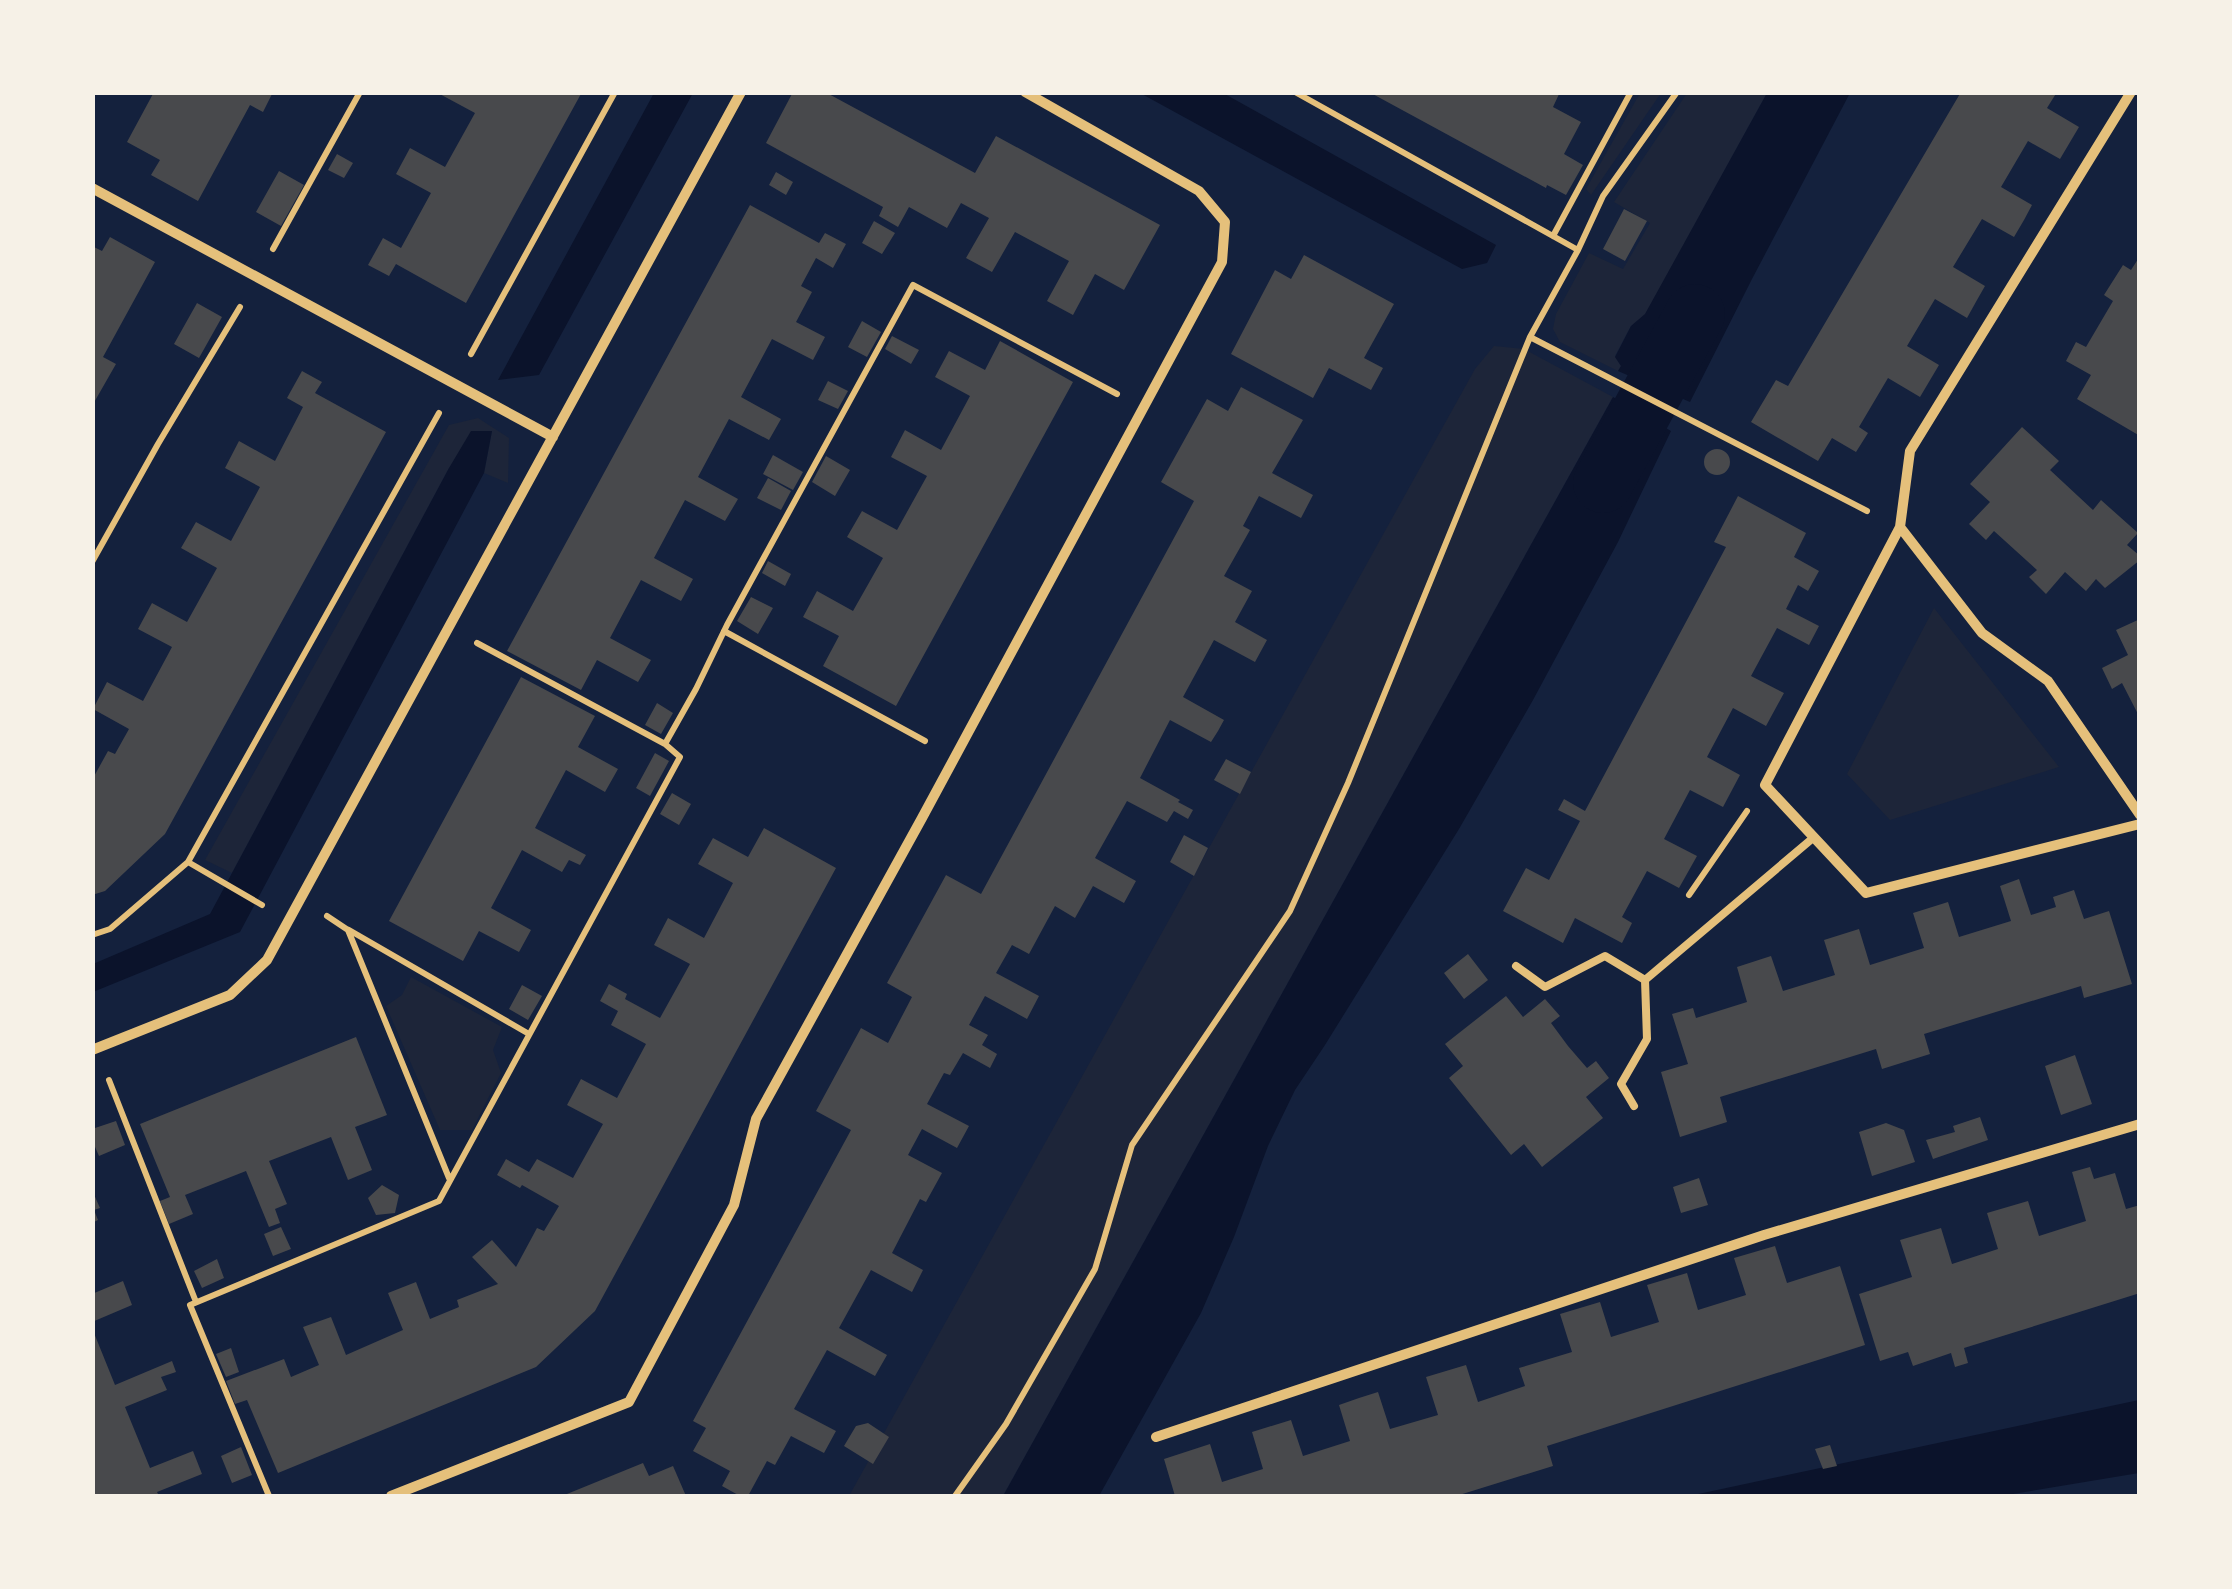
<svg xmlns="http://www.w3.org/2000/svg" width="2232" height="1589" font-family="Bitter,serif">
<rect width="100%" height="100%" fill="#14213d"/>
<path fill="#1d2539" d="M1640,93H1661L1591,195L1586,189Z
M1687,93H1767L1645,315L1631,326L1615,356L1621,366L1618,371L1560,342L1553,329L1556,314L1589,253L1623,269L1650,223L1614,202Z
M1494,346L1524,349L1613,397L1003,1496H849L1475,369Z
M478,418L509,438L508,483L484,473L492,431L449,468L232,873L205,860L449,425Z
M1934,608L2059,767L1890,820L1847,774Z
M411,977L502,1027L493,1050L501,1073L472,1130H440L386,1006L402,995Z"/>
<path fill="#0b132b" d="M654,93H693L539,375L498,380Z
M1140,93H1223L1496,245L1487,263L1462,269Z
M1767,93H1850L1752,279L1690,402L1618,371L1621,366L1615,357L1631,326L1645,314Z
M1613,397L1671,431L1618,542L1533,700L1459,829L1325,1045L1295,1090L1268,1146L1234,1237L1201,1313L1099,1496H1003Z
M471,431H492L484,473L240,932L93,992V964L210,914L449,468Z
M2139,1400V1473L2001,1496H1689Z"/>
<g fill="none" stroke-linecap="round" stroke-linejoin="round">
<path stroke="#0b132b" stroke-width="60" d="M1603,483L1695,314"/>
</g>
<path fill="#48494c" d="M154,92H273L263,112L250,105L198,201L151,175L160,160L127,142Z
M436,92H582L466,303L396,264L389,276L368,265L383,238L401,248L431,193L396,174L410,148L445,167L475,113Z
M793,92H825L975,173L996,136L1160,225L1124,290L1095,274L1073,315L1047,301L1069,261L1015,232L992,272L966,258L989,218L961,203L947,228L909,207L898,227L879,216L883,207L766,143Z
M1369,92H1560L1553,107L1581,122L1564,154L1583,165L1566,195L1547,185L1546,188Z
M1961,92H2057L2047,108L2079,127L2060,159L2028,141L2001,187L2032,205L2024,220L2014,237L1982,219L1953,267L1985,286L1977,300L1967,318L1935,299L1907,346L1939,365L1920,397L1888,378L1859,427L1868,433L1856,452L1832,438L1818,461L1751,422L1776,380L1788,386Z
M337,154L353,163L344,178L328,170Z
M279,171L304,185L281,226L256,212Z
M776,172L793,182L786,195L769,185Z
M750,205L819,243L825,233L846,244L833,268L816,258L801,286L812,292L796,322L825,337L813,360L772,339L741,397L781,419L769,440L729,419L698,477L738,499L725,521L685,500L654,558L693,579L681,601L641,580L626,608L610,638L651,660L638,682L597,660L581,690L507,651Z
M1624,209L1647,221L1625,261L1603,249Z
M874,221L895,233L882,254L862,243Z
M110,237L155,262L103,357L116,364L92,406V246L102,251Z
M1304,255L1394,304L1364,358L1383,368L1371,390L1329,368L1313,398L1231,354L1275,270L1291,279Z
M2140,256V436L2077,399L2091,375L2066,361L2076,342L2086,347L2113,301L2104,295L2123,265L2131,270Z
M197,303L222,317L199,358L174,344Z
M862,321L881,332L867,357L848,347Z
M892,336L919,350L911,364L885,349Z
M1000,341L1073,382L896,706L823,666L839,636L803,617L817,591L853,611L883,558L847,537L862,511L897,530L927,476L891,457L905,430L941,450L970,396L935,377L949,351L985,370Z
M302,371L322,382L315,393L386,432L165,834L105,891L92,895V780L108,751L115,754L129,729L93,709L107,682L143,701L172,647L138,629L152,603L187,622L217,568L181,548L196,522L231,541L260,487L225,468L239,441L275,461L303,407L287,398Z
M828,381L848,391L838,409L818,400Z
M1241,387L1303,420L1272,473L1313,495L1301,518L1259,496L1243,526L1250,530L1224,576L1252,591L1235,622L1267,640L1255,662L1214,640L1183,697L1224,720L1218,731L1211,742L1170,720L1140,778L1180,800L1178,802L1193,810L1188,819L1174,811L1167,822L1127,801L1095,858L1136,881L1124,903L1093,886L1075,918L1055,906L1029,954L1012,945L996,973L1039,996L1027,1019L985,996L969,1025L988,1035L982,1045L997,1054L990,1068L963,1053L950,1075L944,1073L927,1104L969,1126L957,1148L922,1129L908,1155L942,1173L926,1202L920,1199L892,1253L923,1270L912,1292L871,1270L839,1328L887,1355L875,1376L827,1350L794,1409L836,1431L824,1453L791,1436L775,1465L767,1461L748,1496H740L722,1486L730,1471L693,1451L706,1428L693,1421L851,1130L816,1111L861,1028L888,1043L912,997L887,983L946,875L981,894L1194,501L1161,482L1207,399L1228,411Z
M2022,427L2059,461L2050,470L2093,510L2101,500L2138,533L2127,545L2140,556V560L2105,588L2096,579L2086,591L2065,572L2046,594L2029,577L2037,570L1994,531L1986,540L1969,524L1990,502L1970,484Z
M1704 462a13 13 0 1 1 26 0a13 13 0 1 1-26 0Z
M773,455L803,472L793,490L763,474Z
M826,456L850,470L835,496L812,482Z
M768,478L791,491L781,510L757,498Z
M1738,496L1806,533L1794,557L1819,571L1808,591L1798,585L1786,609L1819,626L1809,645L1777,628L1751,676L1784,693L1766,726L1733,708L1707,757L1740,775L1723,807L1690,790L1664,839L1697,856L1679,888L1647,871L1622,917L1632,923L1622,943L1575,918L1563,943L1503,911L1526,868L1549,880L1580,821L1558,810L1564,799L1585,811L1726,547L1714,542Z
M768,561L791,574L785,586L762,573Z
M751,597L773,608L758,634L737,621Z
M2140,619V718L2122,683L2112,689L2102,668L2128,655L2116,630Z
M521,677L595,716L578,747L618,769L605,792L566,770L535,828L586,855L580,865L569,860L562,872L522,850L491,908L531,930L519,952L479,931L463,961L389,921Z
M657,703L673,713L661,734L645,725Z
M655,753L669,761L650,796L636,788Z
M1226,759L1251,772L1240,794L1214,780Z
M672,793L691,804L679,825L660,814Z
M764,828L836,868L595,1311L536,1367L278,1473L247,1400L235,1404L226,1381L284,1359L291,1377L319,1365L303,1327L331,1317L346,1355L403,1330L388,1293L416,1282L430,1319L459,1307L457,1300L498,1284L472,1257L492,1240L516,1267L537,1228L544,1231L559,1206L522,1185L520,1188L497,1175L506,1159L529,1172L537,1159L573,1178L603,1124L567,1105L581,1079L617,1098L646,1044L611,1025L618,1011L600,1001L609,984L627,994L625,999L660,1018L690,964L654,945L668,918L704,938L733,883L698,864L713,838L748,857Z
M1184,835L1208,848L1194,876L1170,862Z
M2019,879L2031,915L2056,907L2053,897L2074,890L2084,919L2109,911L2132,984L2084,998L2081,986L1924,1034L1930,1054L1882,1069L1876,1049L1720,1097L1727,1122L1680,1137L1661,1072L1688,1064L1672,1014L1693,1008L1696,1018L1747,1002L1737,967L1771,956L1783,991L1835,975L1824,940L1859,929L1870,965L1924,948L1913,913L1948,902L1959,937L2011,921L2000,886Z
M1468,954L1488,980L1464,999L1444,973Z
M522,985L542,996L528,1020L509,1009Z
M1506,996L1523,1017L1545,999L1560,1016L1551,1023L1568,1046L1587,1068L1596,1061L1609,1078L1586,1097L1603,1118L1542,1167L1524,1144L1511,1155L1449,1078L1463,1066L1445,1044Z
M356,1037L387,1115L355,1127L372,1170L348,1180L331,1137L269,1161L287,1204L275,1209L280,1223L269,1227L246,1171L185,1195L193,1214L169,1224L160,1201L170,1197L140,1124Z
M2075,1055L2092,1104L2061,1115L2045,1066Z
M1980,1117L1988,1140L1933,1159L1926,1140L1955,1132L1953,1126Z
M116,1121L125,1145L99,1156L92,1140V1129Z
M1886,1123L1904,1130L1915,1162L1872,1176L1859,1132Z
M2090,1167L2094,1179L2115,1173L2126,1209L2140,1205V1293L1964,1348L1968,1363L1955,1367L1951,1353L1913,1366L1908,1352L1880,1361L1859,1294L1912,1277L1900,1240L1941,1228L1952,1264L1998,1249L1987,1213L2028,1201L2039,1236L2086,1221L2072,1172Z
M1699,1178L1708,1205L1681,1213L1673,1187Z
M382,1185L399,1195L395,1213L376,1215L368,1198Z
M92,1190L100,1208L94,1210L98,1220L92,1223Z
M281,1227L291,1249L273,1256L264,1234Z
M1775,1246L1787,1283L1840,1266L1865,1345L1547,1446L1553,1466L1456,1496H1175L1164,1459L1210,1444L1222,1482L1263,1469L1252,1432L1291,1420L1303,1456L1350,1441L1339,1405L1359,1398L1378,1392L1390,1429L1438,1415L1426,1377L1466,1365L1478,1402L1525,1386L1519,1368L1572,1352L1560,1314L1600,1302L1611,1337L1659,1322L1647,1285L1687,1273L1698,1310L1746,1295L1734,1258Z
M217,1259L224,1278L202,1288L194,1271Z
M123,1281L132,1305L92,1322V1294Z
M92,1328L115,1385L172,1361L176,1372L161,1377L167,1390L125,1407L150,1468L193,1451L202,1474L157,1492L159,1496H92Z
M231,1348L239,1372L226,1377L216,1354Z
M868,1423L889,1437L873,1464L844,1446L856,1426Z
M1830,1445L1837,1466L1823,1469L1815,1449Z
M241,1447L252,1475L232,1483L221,1456Z
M643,1463L649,1476L673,1466L686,1496H562Z"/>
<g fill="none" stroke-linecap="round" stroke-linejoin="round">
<path stroke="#e5c07b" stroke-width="6" d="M1295,92L1578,250
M1553,236L1631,92
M273,249L360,92
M1530,337L1867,511
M471,354L615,92
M92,562L158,444L240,307
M724,631L925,741
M477,643L665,744L696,689L727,625L913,285L1117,394
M188,862L262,905
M1689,895L1747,811
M327,916L348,930L449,1178
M349,930L529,1034
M92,935L110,929L188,862L439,413
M109,1080L196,1302
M269,1496L190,1305L439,1201L680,757L665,744
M955,1496L1006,1424L1095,1269L1132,1145L1290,911L1348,783L1530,337L1578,250L1603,196L1677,92"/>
<path stroke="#e5c07b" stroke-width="8" d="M1516,966L1545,987L1605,956L1645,980L1647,1039L1621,1084L1634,1106
M1645,980L1813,838"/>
<path stroke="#e5c07b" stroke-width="10" d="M2131,92L1910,451L1900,527L1765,785L1866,893L2140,824
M92,188L553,437
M1900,527L1982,633L2048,681L2140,815
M92,1050L230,995L267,960L741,92
M1156,1437L1764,1235L2140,1124
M391,1496L629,1402L734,1205L756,1119L922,818L1222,262L1225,222L1199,191L1025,92"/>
</g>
<rect width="2232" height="1589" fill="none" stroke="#f6f1e7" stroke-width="190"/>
</svg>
